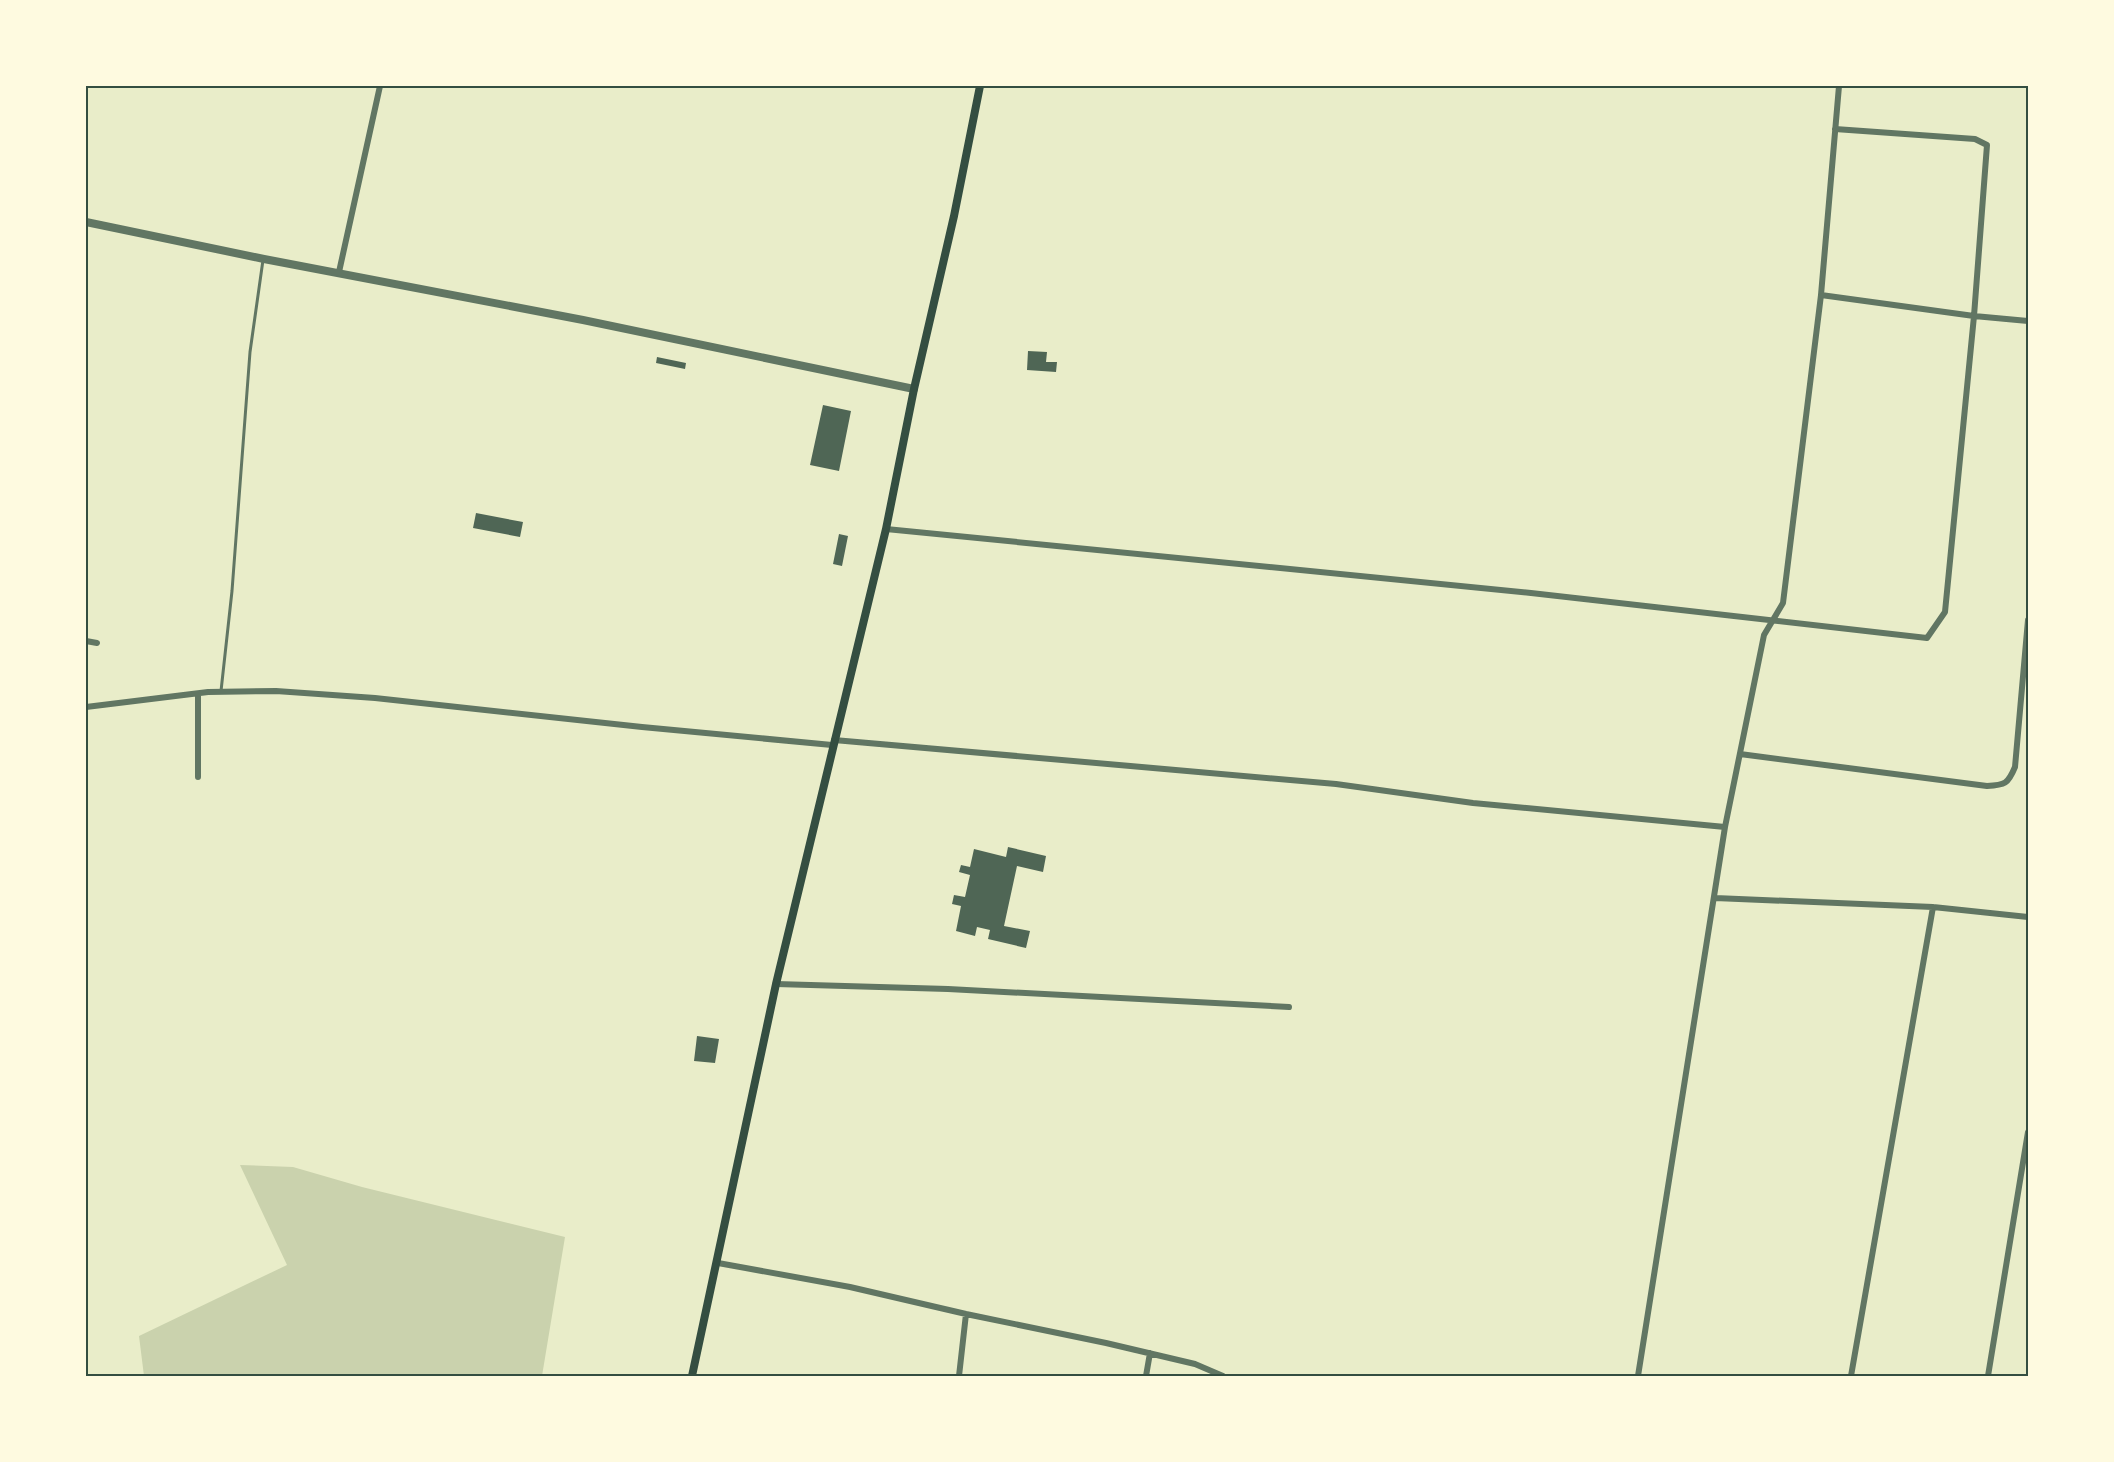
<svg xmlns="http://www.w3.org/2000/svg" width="2114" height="1462" font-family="'Fira Sans Condensed',sans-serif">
<rect width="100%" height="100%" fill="#e9edc9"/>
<path fill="#cad2ad" d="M240,1165L293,1167L362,1187L565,1237L542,1376H144L139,1336L287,1265Z"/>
<path fill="#4f6655" d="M1028,351L1047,352L1046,362H1057L1056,372L1027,370Z
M657,357L686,363L685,369L656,363Z
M823,405L851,411L839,471L810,465Z
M476,513L523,522L520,537L473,528Z
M839,534L848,536L842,566L833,564Z
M1008,847L1046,856L1043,872L1017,866L1004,926L1030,931L1026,948L988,939L990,930L977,927L975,936L956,931L961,906L952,904L954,895L965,897L970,875L959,872L961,865L970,867L974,849L1006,857Z
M697,1036L719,1039L715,1063L694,1061Z"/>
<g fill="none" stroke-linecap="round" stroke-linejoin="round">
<path stroke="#617663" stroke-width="3" d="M221,691L232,591L250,352L263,260"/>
<path stroke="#617663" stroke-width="6" d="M339,272L380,86
M1821,295L1974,316L2028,321
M886,529L1531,593L1927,638L1945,612L1974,316L1987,145L1975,139L1835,129
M86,641L97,643
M198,694V777
M86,707L208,692L276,691L375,698L642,727L832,745
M834,740L1336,784L1473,803L1725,827
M1740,754L1987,786C2005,785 2008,784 2015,767L2028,620
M1715,898L1933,907L2028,917
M776,984L948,989L1289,1007
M718,1263L850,1287L966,1314L1106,1343L1195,1364L1223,1376
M959,1376L966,1314
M1146,1376L1150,1353
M1638,1376L1725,827L1764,635L1783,603L1821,295L1839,86
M1851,1376L1933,907
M1988,1376L2028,1132"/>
<path stroke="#617663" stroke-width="8" d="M86,222L264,259L583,320L914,389"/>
<path stroke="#344e41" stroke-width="8" d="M692,1376L776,984L886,529L914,389L954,216L980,86"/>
</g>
<rect width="2114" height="1462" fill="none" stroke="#fefae0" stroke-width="174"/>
<rect x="87" y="87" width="1940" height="1288" fill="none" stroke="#344e41" stroke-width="2"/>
</svg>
